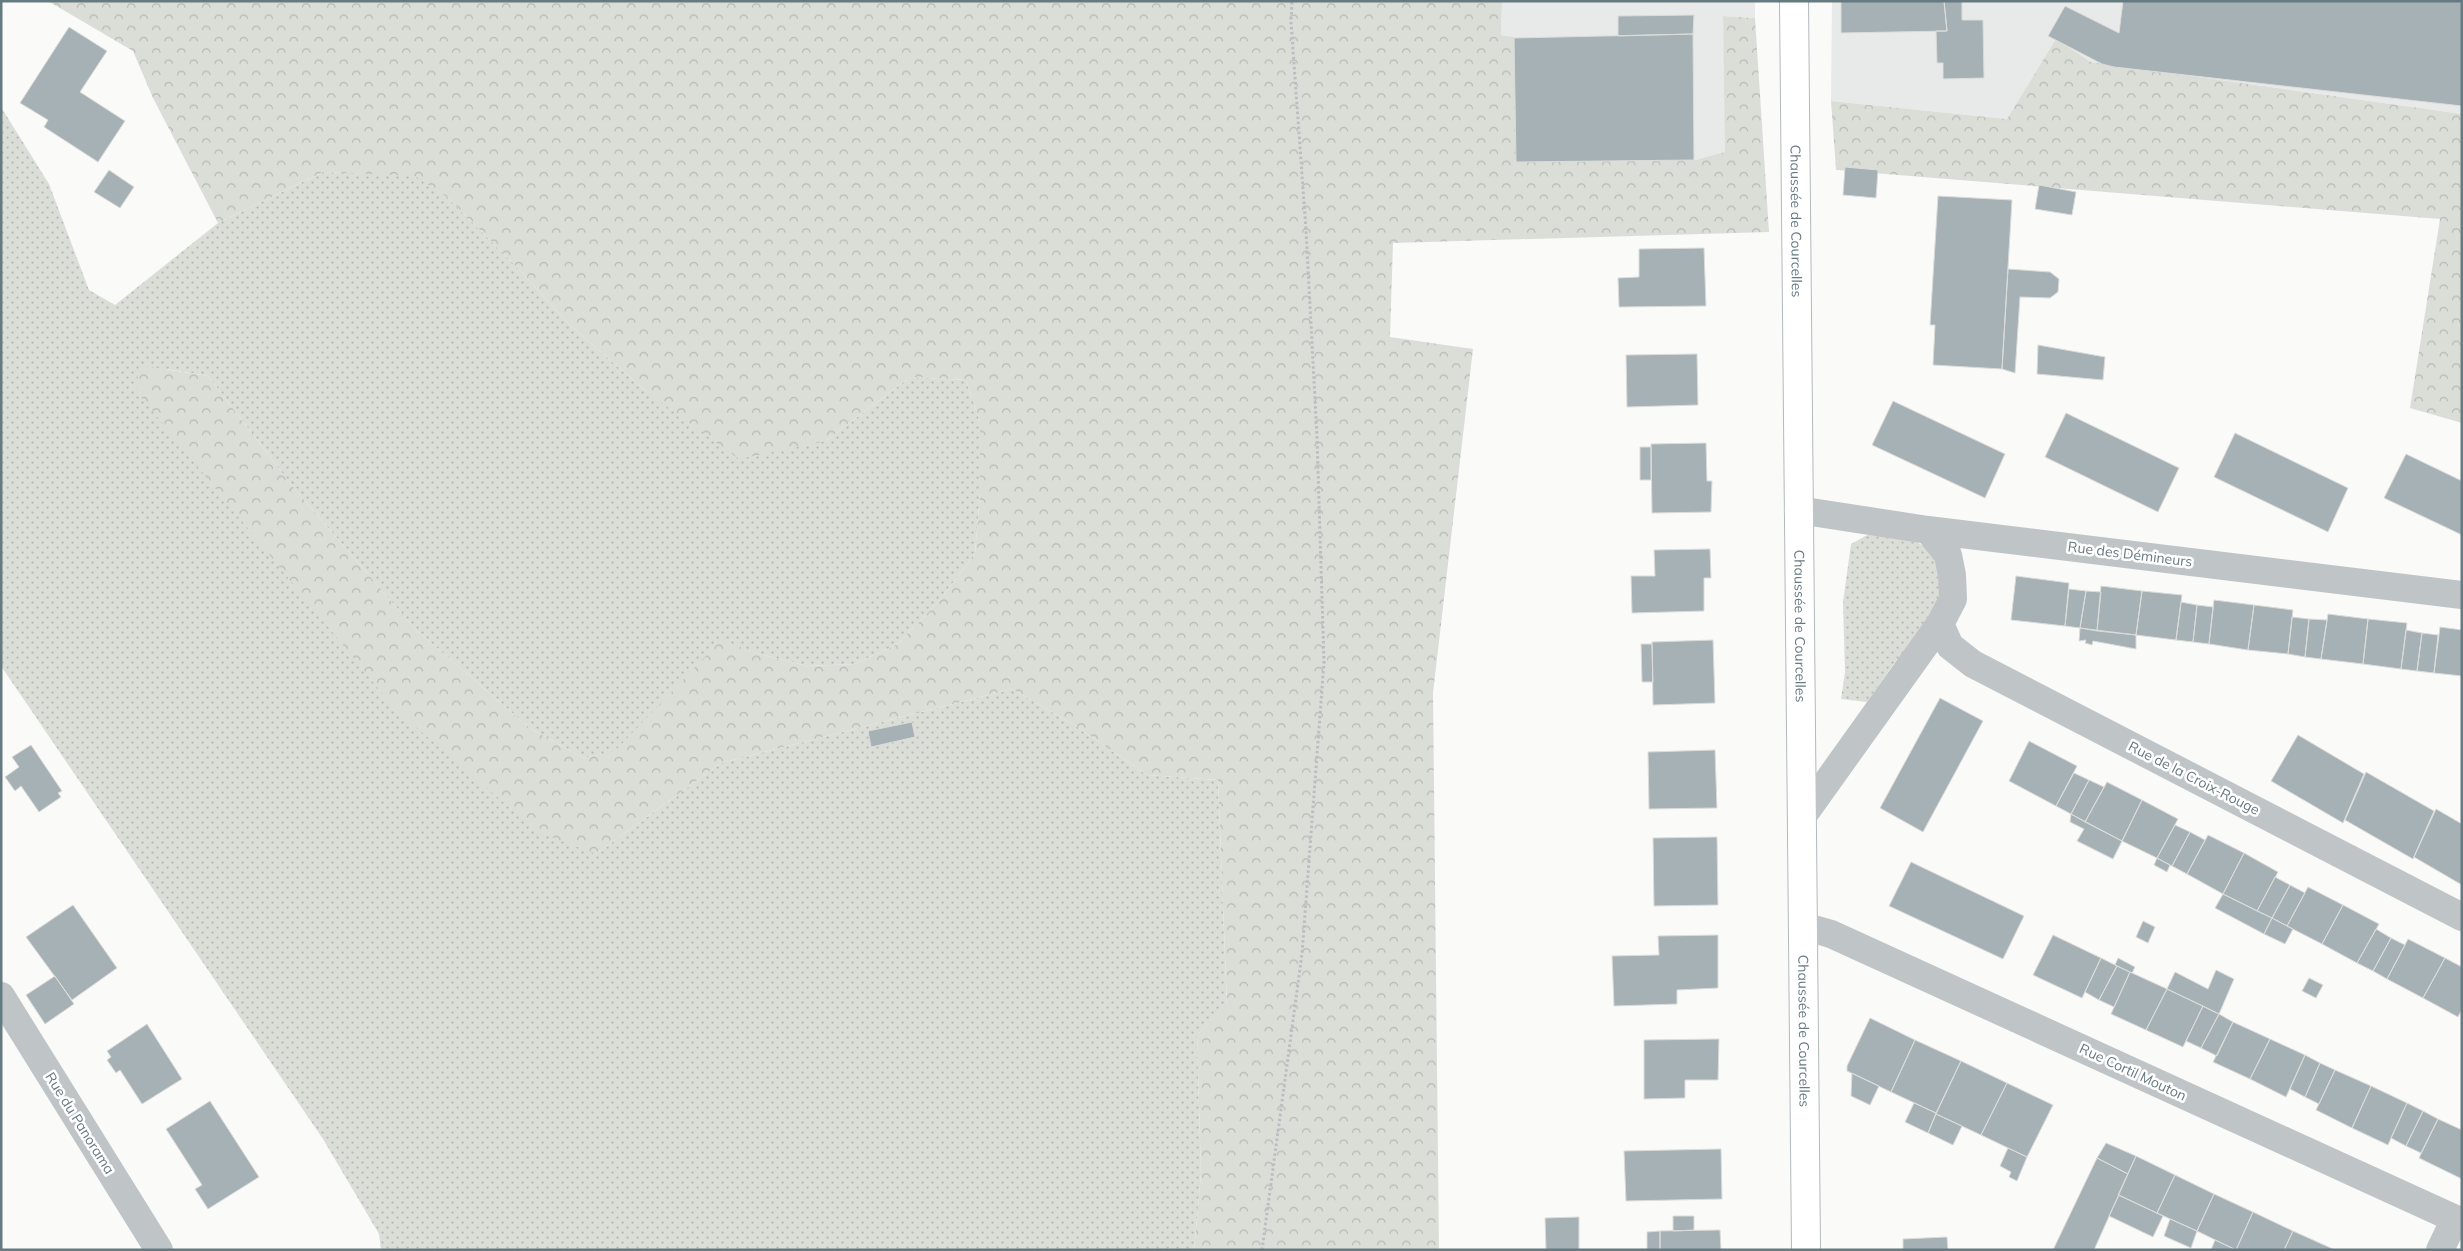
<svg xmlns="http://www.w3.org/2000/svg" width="2463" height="1251" font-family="Mulish,sans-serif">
<defs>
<pattern id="grass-dots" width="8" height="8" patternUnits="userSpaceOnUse" patternTransform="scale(1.25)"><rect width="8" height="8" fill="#dbded7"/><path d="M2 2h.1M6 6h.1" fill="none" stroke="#b5b9b4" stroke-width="1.8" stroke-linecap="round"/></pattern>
<pattern id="forest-crowns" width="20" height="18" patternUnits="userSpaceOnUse" patternTransform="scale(1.25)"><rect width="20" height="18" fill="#dbded7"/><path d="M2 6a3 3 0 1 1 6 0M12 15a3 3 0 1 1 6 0" fill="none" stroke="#b5b9b4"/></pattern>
</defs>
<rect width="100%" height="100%" fill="#fafaf8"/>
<path fill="#e8eae9" d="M1502,1H1755V18L1723,16L1726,152L1695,160L1524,162L1514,37L1501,35Z
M1832,1H2462V114L2091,62L2057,40L2007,119L1831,101Z"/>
<path fill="url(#grass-dots)" d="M1,107L49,184L89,290L115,305L218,223L323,172L415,175L448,198L510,260L570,325L647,392L826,441L910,377L966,380L980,422V494L975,553L941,599L898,644L855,664L807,666L763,655L721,641L615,752L584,758L531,729L416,630L293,487L208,376L166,369L596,854L721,763L1012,689L1076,726L1147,775L1218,780L1227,1007L1197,1035L1201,1174L1194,1250H381L379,1234L323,1139L1,666Z
M1889,523L1935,554L1947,612L1895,662L1867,702L1841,699L1845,672L1843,602L1851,544Z"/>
<path fill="url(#forest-crowns)" d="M48,1H1502L1501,35L1514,37L1525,162L1695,160L1725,152L1723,16L1755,18L1769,232L1393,243L1390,337L1473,349L1433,693L1439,1250H1194L1201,1174L1197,1035L1227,1006L1218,780L1147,775L1076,726L1012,689L721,763L596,854L538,832L395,709L136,391L139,365L208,376L293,487L416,630L531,729L584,758L615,751L721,640L763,655L807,666L855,664L898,644L941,599L975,553L980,494V422L966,380L910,377L826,441L739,459L647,392L570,325L510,260L448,198L415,176L323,172L218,223L153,98L133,51Z
M2056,39L2091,62L2462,114V423L2410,408L2440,219L1836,170L1831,101L2007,119Z"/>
<path fill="#a6b1b5" stroke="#dcdcda" d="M1841,1H1944L1947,31L1841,33Z
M1944,1H1962V20H1983L1984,78L1943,79V63H1937L1936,31H1947Z
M2123,1H2462V106L2114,67L2102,64L2048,36L2065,6L2119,33Z
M1694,15L1693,34L1618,36V16Z
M69,27L107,51L80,92L125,121L98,162L44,127L48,120L20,103Z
M1693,34L1694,160L1516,162L1514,38Z
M1845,167L1878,170L1876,198L1843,195Z
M109,170L134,187L120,208L94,192Z
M2039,185L2076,192L2072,215L2035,209Z
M1938,196L2012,200L2002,369L1933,365L1935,325H1930Z
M1704,248L1706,306L1619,307L1618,278L1639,277V249Z
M2008,269L2050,272L2059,279L2058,292L2050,298L2020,297L2015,373L2002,369Z
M2038,345L2105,357L2103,380L2037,374Z
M1697,354L1698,405L1627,407L1626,355Z
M1893,401L2005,454L1985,498L1872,445Z
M2066,413L2179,468L2158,512L2045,457Z
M2235,433L2348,488L2328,532L2214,477Z
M1706,443L1707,481H1712L1711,512L1652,513L1651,444Z
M1640,447H1651V480H1640Z
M2406,454L2462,481V535L2384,498Z
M1710,549L1711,578H1704V611L1632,613L1631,576H1655L1654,550Z
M2016,576L2069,583L2065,626L2011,620Z
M2101,586L2142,591L2136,635L2097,631Z
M2069,589L2086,591L2080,628L2065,626Z
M2086,591L2101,592L2097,631L2080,628Z
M2142,591L2182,595L2176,640L2136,635Z
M2214,600L2254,605L2248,650L2209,644Z
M2181,602L2197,605L2193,642L2176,640Z
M2197,605L2213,607L2209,644L2193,642Z
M2254,605L2293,610L2288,654L2248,650Z
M2328,614L2368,619L2363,664L2321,659Z
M2292,617L2309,619L2305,657L2288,654Z
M2309,619L2327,620L2321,659L2305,657Z
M2368,619L2407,623L2401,669L2363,664Z
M2440,627L2462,630V676L2434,673Z
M2080,628L2136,635V649L2093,641L2092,645L2085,643L2086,640L2079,641Z
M2406,630L2422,633L2417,671L2401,669Z
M2422,633L2438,635L2434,673L2417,671Z
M1713,640L1715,703L1653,705L1652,642Z
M1641,644H1652L1653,682H1642Z
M1940,698L1983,721L1923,832L1880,808Z
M912,722L915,737L871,747L868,731Z
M2298,735L2364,774L2343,823L2271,781Z
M2029,741L2077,766L2056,806L2009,781Z
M31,745L62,791L58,793L61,797L39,812L21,786L15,791L5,777L19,767L12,757Z
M1715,750L1717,808L1649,809L1648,752Z
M2366,772L2434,811L2413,859L2345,820Z
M2074,773L2089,780L2071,814L2056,806Z
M2089,780L2104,787L2085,822L2071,814Z
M2107,782L2142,800L2122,841L2085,822Z
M2142,800L2178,819L2157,858L2122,841Z
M2436,809L2462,824V885L2414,857Z
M2071,814L2122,841L2113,859L2077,841L2084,829L2070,822Z
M2175,825L2190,832L2172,866L2157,858Z
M2190,832L2205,840L2187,874L2172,866Z
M2208,835L2244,853L2223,894L2187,874Z
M1717,837L1718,905L1654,906L1653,838Z
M2244,853L2278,872L2257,911L2223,894Z
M2157,858L2170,865L2167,872L2154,865Z
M1911,862L2024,916L2003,959L1889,906Z
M2275,877L2290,885L2272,918L2257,911Z
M2290,885L2305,893L2287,926L2272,918Z
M2308,887L2343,905L2322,944L2287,926Z
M2223,894L2272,918L2264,934L2215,908Z
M73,905L117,968L72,1000L26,937Z
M2343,905L2379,924L2357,963L2322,944Z
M2272,918L2293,929L2285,944L2264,934Z
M2143,921L2155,927L2148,943L2136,937Z
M2376,929L2391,938L2373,971L2357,963Z
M1718,935V988L1677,990V1004L1614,1006L1612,956L1659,955L1658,936Z
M2053,935L2101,958L2082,998L2033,975Z
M2391,938L2405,945L2387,979L2373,971Z
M2408,939L2445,958L2423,998L2387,979Z
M2101,958L2117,966L2099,1000L2085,992Z
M2118,958L2135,967L2132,973L2115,965Z
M2445,958L2462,967V1009L2458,1017L2423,998Z
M2117,966L2130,972L2114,1007L2099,1000Z
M2216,970L2234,979L2219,1014L2167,989L2175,972L2208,989Z
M2130,972L2167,989L2146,1030L2111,1014Z
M55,976L74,1004L45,1024L26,995Z
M2309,978L2323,985L2316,998L2302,991Z
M2167,989L2203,1006L2183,1047L2146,1030Z
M2203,1006L2219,1014L2201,1048L2186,1041Z
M2219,1014L2233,1022L2217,1056L2201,1048Z
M1870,1018L1915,1040L1891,1092L1847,1071V1066Z
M2233,1022L2270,1039L2250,1079L2213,1062Z
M147,1024L182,1079L142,1104L120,1070L116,1073L107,1060L111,1057L107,1051Z
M1719,1039L1718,1080H1685V1098L1644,1099V1040Z
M2270,1039L2305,1055L2286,1097L2250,1079Z
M1915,1040L1961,1061L1936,1113L1891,1092Z
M2305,1055L2320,1063L2305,1097L2290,1089Z
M1961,1061L2007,1083L1981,1135L1936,1114Z
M2320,1063L2335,1070L2319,1104L2305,1097Z
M2335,1070L2371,1086L2352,1128L2316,1110Z
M1852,1073L1879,1086L1870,1105L1851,1096Z
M2007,1083L2053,1105L2027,1157L1981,1135Z
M2371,1086L2407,1103L2388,1145L2352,1128Z
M210,1101L259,1177L208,1209L195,1189L202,1185L166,1129Z
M1914,1103L1936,1113L1928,1133L1905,1122Z
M2407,1103L2423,1111L2406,1146L2391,1138Z
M2423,1111L2438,1119L2421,1153L2406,1146Z
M1936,1114L1962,1126L1953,1145L1928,1133Z
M2438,1119L2462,1130V1179L2419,1158Z
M2106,1143L2136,1156L2128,1174L2097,1158Z
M2008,1148L2027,1157L2017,1181L2009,1177L2011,1172L2000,1166Z
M1721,1149L1722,1199L1626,1201L1624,1151Z
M2136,1156L2175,1175L2157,1213L2118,1195Z
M2097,1158L2128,1174L2094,1250H2053Z
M2175,1175L2214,1194L2197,1231L2157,1213Z
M2214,1194L2253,1212L2236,1250L2197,1231Z
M2119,1195L2163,1216L2153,1237L2109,1216Z
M2253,1212L2293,1231L2284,1250H2236Z
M1673,1216H1694V1230L1673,1231Z
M1579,1217V1250H1546L1545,1218Z
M2170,1219L2197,1231L2191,1248L2164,1236Z
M1720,1230L1721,1250H1660V1231Z
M1660,1231V1250H1647V1232Z
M2293,1231L2333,1249V1250H2284Z
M1947,1237L1948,1250H1903V1239Z
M2215,1240L2234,1249L2235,1250H2211Z"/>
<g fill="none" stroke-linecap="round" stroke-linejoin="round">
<defs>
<g id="major">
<path id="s1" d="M1794,1L1806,1250"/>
</g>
</defs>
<use href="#major" stroke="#b3b9bc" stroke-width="30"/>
<path stroke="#babec0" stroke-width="3" stroke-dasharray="2.5 2.5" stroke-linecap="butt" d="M1262,1250L1302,954L1324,662L1317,437L1306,230L1291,22L1292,1"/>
<path stroke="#bfc5c7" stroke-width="28" d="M1798,510L1928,530L2462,595
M1940,624L1950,646L1973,664L2462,917
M1802,817L1940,624L1953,599L1952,575L1948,555L1928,530
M1803,926L1831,934L2462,1222
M1,996L159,1250
M2440,1250L2455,1219"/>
<use href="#major" stroke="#fff" stroke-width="28"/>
</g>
<g text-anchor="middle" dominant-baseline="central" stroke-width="5" stroke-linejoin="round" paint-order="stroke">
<g font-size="14" fill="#667a81" stroke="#fff">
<text stroke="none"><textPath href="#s1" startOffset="220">Chaussée de Courcelles</textPath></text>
<text transform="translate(2130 554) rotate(7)">Rue des Démineurs</text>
<text stroke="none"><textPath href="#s1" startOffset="625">Chaussée de Courcelles</textPath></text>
<text transform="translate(2194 778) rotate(27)">Rue de la Croix-Rouge</text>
<text stroke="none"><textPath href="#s1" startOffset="1030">Chaussée de Courcelles</textPath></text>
<text transform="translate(2133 1072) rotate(25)">Rue Cortil Mouton</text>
<text transform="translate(80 1123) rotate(58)">Rue du Panorama</text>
</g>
</g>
<rect width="2463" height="1251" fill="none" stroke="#667a81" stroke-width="5"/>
</svg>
